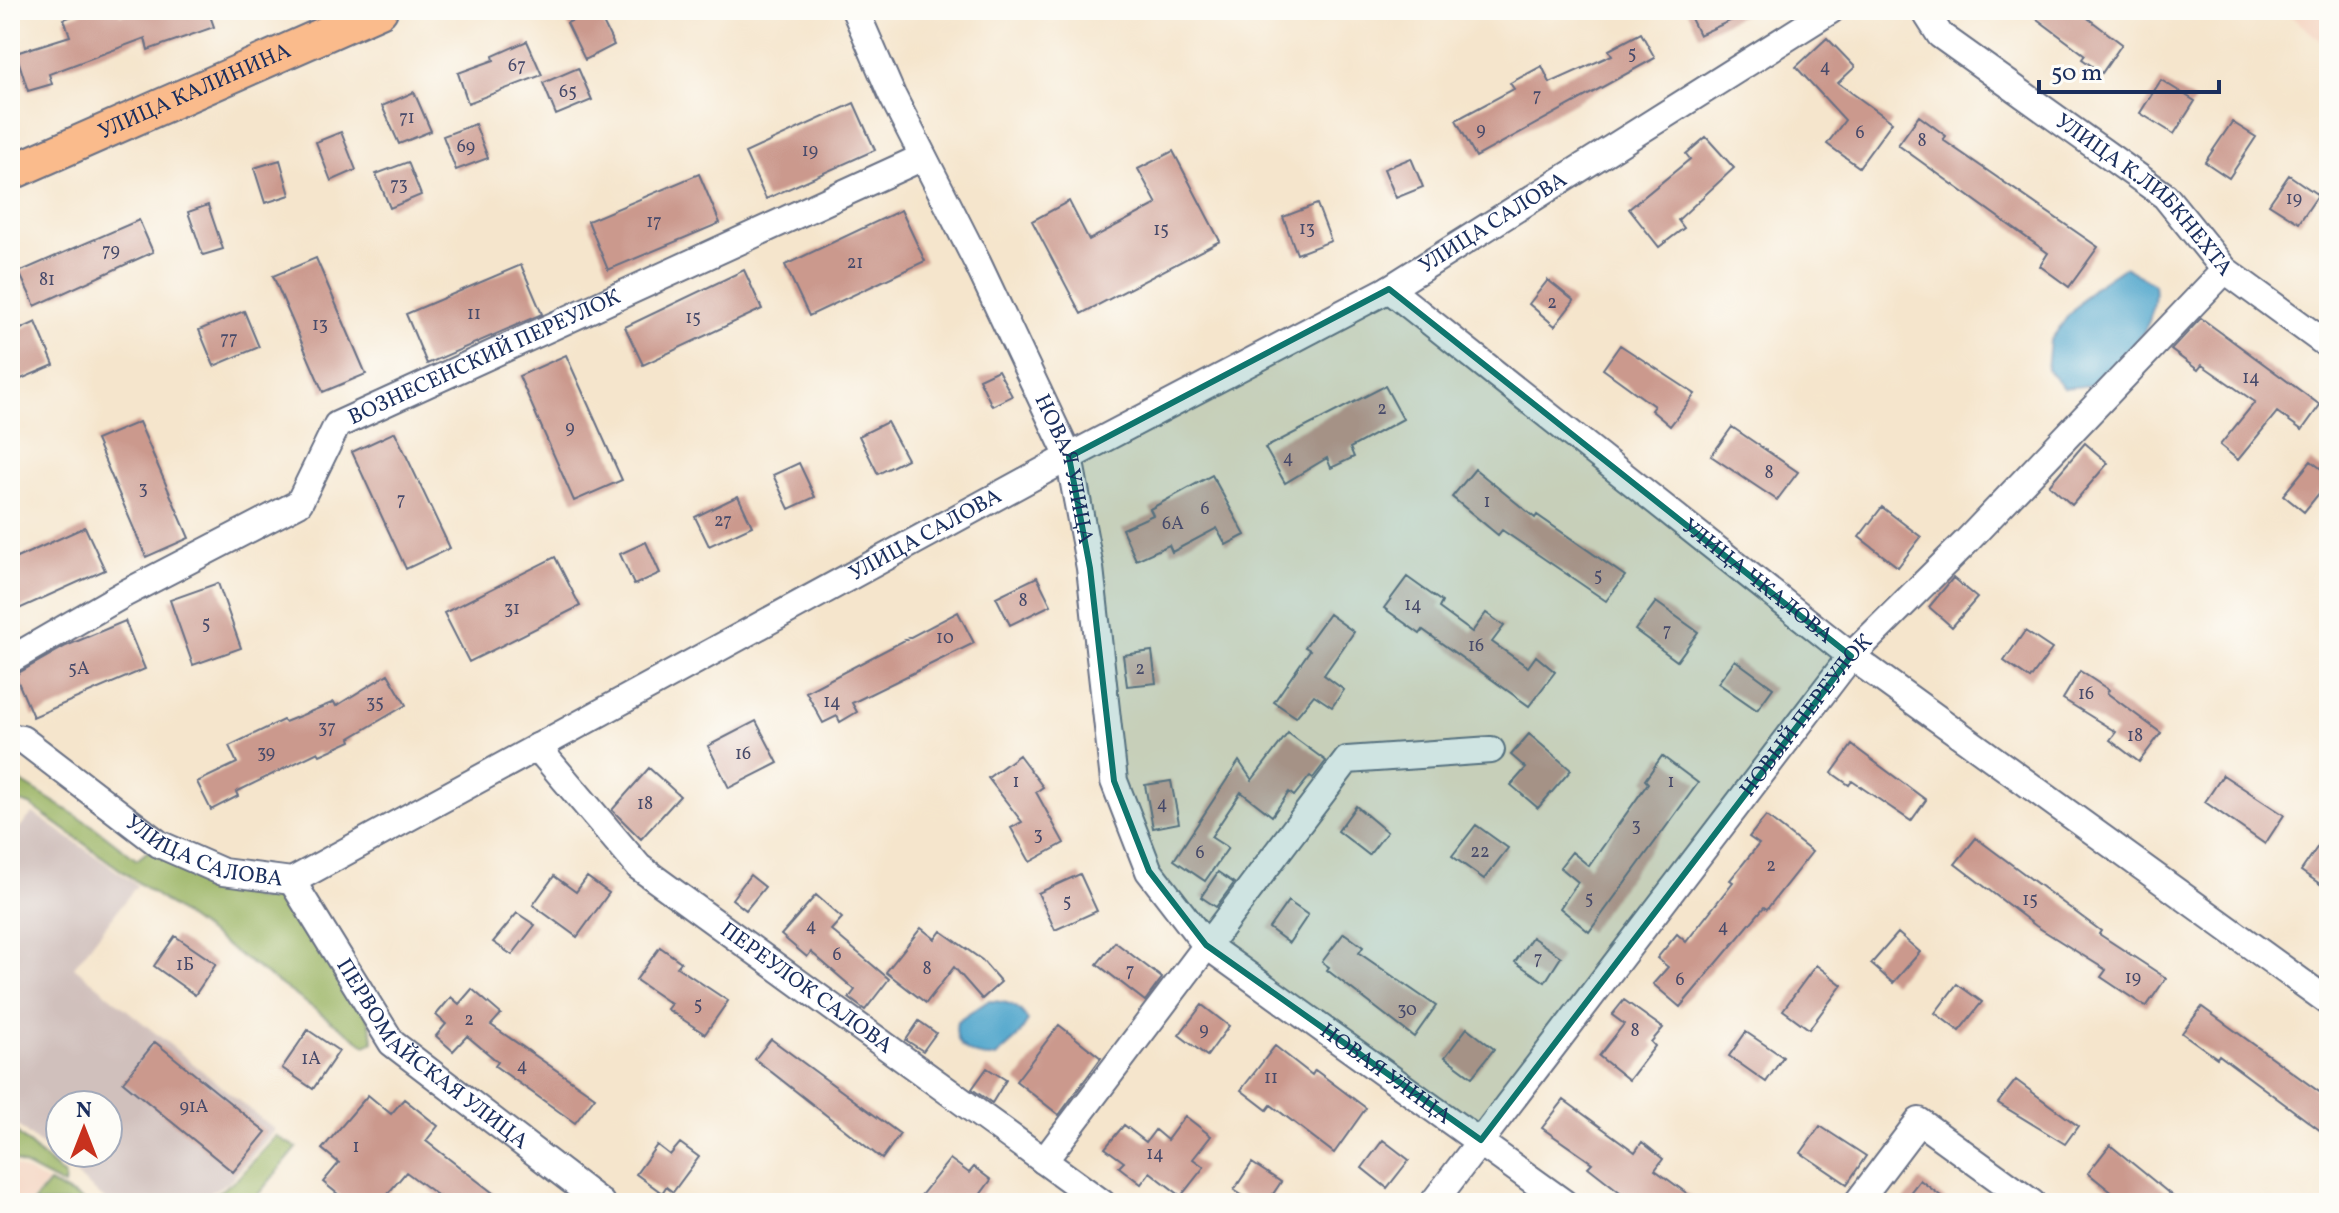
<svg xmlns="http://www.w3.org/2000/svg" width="2339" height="1213" font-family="Vollkorn,serif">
<rect width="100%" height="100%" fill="#fdfcf7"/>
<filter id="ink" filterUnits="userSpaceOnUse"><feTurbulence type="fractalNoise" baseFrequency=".0125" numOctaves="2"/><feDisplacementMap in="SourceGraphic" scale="16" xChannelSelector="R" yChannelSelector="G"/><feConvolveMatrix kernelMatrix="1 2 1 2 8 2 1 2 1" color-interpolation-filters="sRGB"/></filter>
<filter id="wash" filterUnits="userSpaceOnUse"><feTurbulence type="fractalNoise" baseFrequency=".006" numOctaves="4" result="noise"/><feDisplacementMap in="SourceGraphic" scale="32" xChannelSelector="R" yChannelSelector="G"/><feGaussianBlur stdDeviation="1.8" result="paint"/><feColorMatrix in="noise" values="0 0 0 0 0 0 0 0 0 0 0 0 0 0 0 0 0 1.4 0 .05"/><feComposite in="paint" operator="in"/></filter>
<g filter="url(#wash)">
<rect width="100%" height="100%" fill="#f5e5cc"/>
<path fill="#f4d3c0" d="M2284,10H2329V48Z
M10,1163L88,1203L47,1183L29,1203H10Z"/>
<path fill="#d0c0bc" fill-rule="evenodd" d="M33,813L137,885L74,967L275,1130L229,1182L191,1203H109L10,1119V838ZM60,1105H108V1153H60Z"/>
<path fill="#9cb566" stroke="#5c7262" stroke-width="2" d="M10,775L93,826L137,860L148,851L234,885L256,899H276C306,930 373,999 373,1042L365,1045L30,805L10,799Z
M10,1127L65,1177L64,1186L10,1158Z
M276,1136L297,1148L251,1203H203L238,1178Z
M49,1183L88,1203H32Z"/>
<path fill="#4ea4cb" stroke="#346a94" stroke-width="2" d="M2124,267L2154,284C2160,325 2127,354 2102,384L2064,388L2047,370L2050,341L2068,316L2094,287Z
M988,1001C1006,1001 1019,1004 1028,1021L1017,1038L996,1057C973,1058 952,1049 957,1022Z"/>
<g id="blocks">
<path fill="#cb998d" d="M89,10H118L120,15L136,10H208L214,27L148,50L145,38L49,74L52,84L28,91L16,53L70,36L64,19Z
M593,10H597L614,45L585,60L567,23Z
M1687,10H1754L1699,35Z
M2025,10H2077L2122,44L2102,73L2082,59L2085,55Z
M1641,33L1655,58L1476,157L1456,120L1514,89L1510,83L1542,66L1550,83L1612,55L1609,50Z
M1827,38L1855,67L1838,83L1892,122L1859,167L1827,144L1845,120L1796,67Z
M527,41L542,75L468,103L458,73L494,60L493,56Z
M578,68L592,100L556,115L543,83Z
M2161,80L2195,101L2174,134L2140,113Z
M414,92L431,131L399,144L382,106Z
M854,103L875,150L766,199L745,153Z
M1919,116L1946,136L1943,140L2098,247L2069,287L2040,266L2048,253L1898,145Z
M2232,122L2256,137L2229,178L2205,162Z
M475,124L488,158L456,170L443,136Z
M341,132L356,170L331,181L316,142Z
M1706,137L1734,168L1678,220L1684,228L1659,247L1629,209L1690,159L1686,154Z
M1173,151L1220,241L1081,314L1032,221L1069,201L1089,240L1157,204L1138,169Z
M1411,158L1423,187L1396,198L1384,169Z
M280,160L290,195L265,203L254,168Z
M408,162L421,195L390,208L376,174Z
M699,174L720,223L608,270L588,221Z
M2289,175L2318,195L2299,223L2269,204Z
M1317,204L1331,241L1297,254L1283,217Z
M208,205L223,249L203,255L188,212Z
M901,210L925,261L809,316L785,265Z
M139,220L153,252L35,306L19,272Z
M316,258L366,374L323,392L273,276Z
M521,265L542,314L427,364L406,314Z
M744,270L762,309L643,365L625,327Z
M1548,280L1574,301L1555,326L1529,304Z
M244,311L259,347L214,366L199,330Z
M2201,318L2320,405L2302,430L2277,412L2238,460L2220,445L2255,402L2202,365L2198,370L2171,350Z
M36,322L54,365L14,382L10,372V334Z
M1620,345L1695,394L1670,426L1651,410L1654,406L1603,369Z
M566,355L622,480L574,501L519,376Z
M998,370L1012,396L992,406L979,379Z
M1385,386L1403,419L1350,448L1354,457L1331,468L1327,458L1285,483L1265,448Z
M139,422L189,538L146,557L96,440Z
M887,422L907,459L878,474L859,436Z
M1732,427L1798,472L1777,500L1711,456Z
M395,432L450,548L406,569L352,452Z
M2085,443L2108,463L2072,505L2049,485Z
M2311,461L2329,475V481L2304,512L2283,495Z
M799,463L815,497L789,509L773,475Z
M1475,469L1535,518L1537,515L1625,576L1606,601L1502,530L1498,535L1452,497Z
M1212,475L1245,535L1226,545L1217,528L1172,552L1169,545L1136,560L1122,529L1153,515L1150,509Z
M738,496L752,526L709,546L695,517Z
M1882,507L1921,537L1898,567L1859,537Z
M85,527L105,570L10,613V561Z
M646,542L660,573L634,585L620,554Z
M555,557L580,606L469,662L444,613Z
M1037,577L1051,605L1010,625L996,597Z
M1407,577L1442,602L1439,608L1472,632L1486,613L1504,626L1492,642L1528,667L1536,656L1555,672L1529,706L1423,630L1420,634L1384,608Z
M1953,578L1977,598L1952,627L1929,607Z
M218,583L241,648L193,665L170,600Z
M1656,602L1698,632L1677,661L1635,630Z
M958,612L974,643L852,703L857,712L840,722L837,716L823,723L806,692Z
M1329,614L1354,632L1324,675L1344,690L1332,707L1314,695L1296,717L1274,702L1310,650L1305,647Z
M125,621L145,669L33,717L15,675L66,646Z
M2025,631L2052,649L2030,679L2004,661Z
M1152,651L1156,683L1127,686L1123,655Z
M1735,660L1773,688L1757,710L1718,683Z
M2080,671L2109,690L2107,693L2161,733L2139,762L2110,740L2116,732L2063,699Z
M388,674L406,705L350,738L351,741L320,755L318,752L236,792L238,796L211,810L197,782L237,763L229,746L283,720L285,722L334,702L336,706Z
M756,721L778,763L729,788L708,746Z
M1288,733L1326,761L1313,778L1310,776L1294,796L1289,792L1272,816L1241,792L1211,837L1228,848L1205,881L1174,860L1239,761L1252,780Z
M1529,734L1571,770L1538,808L1511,785L1526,768L1511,755Z
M1852,745L1926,800L1911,821L1852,781L1849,785L1832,773Z
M1019,755L1043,787L1036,792L1064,843L1030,862L1011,828L1022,822L988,778Z
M1662,756L1698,783L1589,932L1560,908L1578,882L1560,867L1572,852L1589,866L1648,783L1645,780Z
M649,768L680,796L641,839L612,810Z
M2223,775L2284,815L2265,844L2205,802Z
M1171,781L1179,823L1153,828L1145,785Z
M1356,806L1387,832L1369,855L1338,831Z
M1766,816L1812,852L1767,909L1764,907L1680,1007L1653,984L1668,967L1657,958L1677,934L1686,942L1733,882L1730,880L1759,844L1749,837Z
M1476,825L1508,848L1484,879L1452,856Z
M2329,830V890L2301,871Z
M1976,838L2101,931L2099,934L2166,978L2146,1007L2101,977L2106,970L2036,926L1955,864Z
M1218,872L1234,883L1216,907L1201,897Z
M1080,874L1097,911L1055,930L1038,893Z
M750,875L765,887L746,910L732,899Z
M554,876L576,892L587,877L609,893L577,937L533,905Z
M816,895L842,918L831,930L889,979L865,1010L849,998L855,990L811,952L807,957L781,935Z
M1288,901L1308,915L1289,943L1269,928Z
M517,913L535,925L512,955L493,942Z
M921,928L935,939L941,931L982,960L1001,982L982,999L954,967L926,1003L886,972Z
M1344,933L1363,947L1359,953L1436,1006L1414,1037L1327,970L1329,967L1322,962Z
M1898,933L1920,952L1893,983L1871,964Z
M175,936L216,964L195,995L154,966Z
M1532,937L1561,957L1545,982L1515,962Z
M1115,942L1162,978L1145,1001L1097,964Z
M660,947L681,962L677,967L728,1001L705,1034L667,1009L671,1004L636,980Z
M1816,965L1842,985L1809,1029L1783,1010Z
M1957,984L1982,1002L1959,1031L1935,1013Z
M472,989L501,1014L491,1025L595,1097L575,1123L495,1066L498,1062L467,1036L453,1051L436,1036L446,1024L436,1015L451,997L459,1004Z
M1624,1000L1663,1028L1651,1042L1655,1046L1629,1080L1599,1056L1624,1024L1612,1015Z
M1202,1005L1229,1026L1207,1056L1179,1035Z
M2202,1007L2329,1099V1137L2219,1055L2217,1058L2182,1033Z
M919,1021L936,1033L923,1051L906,1040Z
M1059,1025L1101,1058L1059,1115L1016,1081Z
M1467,1028L1494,1049L1472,1077L1445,1057Z
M308,1030L339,1051L313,1089L282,1068Z
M1746,1032L1783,1057L1766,1082L1729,1056Z
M771,1039L900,1134L882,1159L755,1059Z
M155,1042L266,1132L233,1172L123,1082Z
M1275,1046L1312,1075L1315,1070L1366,1108L1334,1153L1271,1105L1267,1110L1241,1090Z
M987,1068L1006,1080L992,1103L972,1089Z
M2016,1080L2078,1126L2065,1144L1998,1103Z
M368,1095L391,1114L404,1099L438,1126L426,1141L506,1203H448L406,1172L380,1203H349L323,1182L339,1163L322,1149Z
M1564,1100L1635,1152L1642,1142L1663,1159L1655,1170L1700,1203H1634L1588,1167L1592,1163L1542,1128Z
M1185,1116L1211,1136L1193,1159L1204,1167L1181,1196L1150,1172L1141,1184L1119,1167L1124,1162L1105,1148L1124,1125L1146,1142L1155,1130L1167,1140Z
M1820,1126L1866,1156L1847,1184L1801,1153Z
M1383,1140L1409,1160L1387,1188L1362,1168Z
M680,1143L699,1157L673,1192L666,1187L662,1193L636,1174L657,1145L670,1155Z
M2110,1145L2181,1203H2125L2088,1173Z
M950,1159L969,1173L974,1167L991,1180L974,1203H915Z
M1252,1163L1281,1182L1267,1203H1254L1234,1190Z
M1920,1180L1950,1203H1902Z"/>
</g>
</g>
<g filter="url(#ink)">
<use href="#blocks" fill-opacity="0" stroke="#676f84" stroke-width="2"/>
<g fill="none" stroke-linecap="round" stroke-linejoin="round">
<defs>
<g id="minor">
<path id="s1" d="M855,10L892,95L977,262L1069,457L1090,568L1114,781L1149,871L1206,945L1564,1203"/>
<path id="s2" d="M1924,10L1940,35L2165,196L2225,270L2329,346"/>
<path id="s3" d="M1389,289L1851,656L2329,1002"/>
<path id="s4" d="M10,660L124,594L299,503L337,425L923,157"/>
<path id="s5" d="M10,737L22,739L159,844L223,872L292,881L1069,457L1389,289L1831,10"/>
<path id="s6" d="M537,747L639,867L1102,1203"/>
<path id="s7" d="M292,881L392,1043L601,1203"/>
<path d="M1044,1161L1347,760L1491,750"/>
<path id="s8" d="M1433,1203L1851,656L1966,542L2225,270"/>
<path d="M1857,1203L1919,1121L2032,1203"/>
</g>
<g id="major">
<path id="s9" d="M10,173L380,10"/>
</g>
</defs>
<use href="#minor" stroke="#676f84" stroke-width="30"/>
<use href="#major" stroke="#676f84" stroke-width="38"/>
<use href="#minor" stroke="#fff" stroke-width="26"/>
<use href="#major" stroke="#fabb8c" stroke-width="34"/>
</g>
</g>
<path fill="#0f766e" fill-opacity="0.2" stroke="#0f766e" stroke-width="6" stroke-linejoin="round" d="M1389,289L1851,656L1481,1140L1206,945L1149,871L1114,781L1090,568L1069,457Z"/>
<g text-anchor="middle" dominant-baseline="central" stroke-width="7" stroke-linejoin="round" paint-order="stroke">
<g font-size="18" fill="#474a6a">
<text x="1632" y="54">5</text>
<text x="517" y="66">67</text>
<text x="1825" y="67">4</text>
<text x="568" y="92">65</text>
<text x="1537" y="96">7</text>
<text x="407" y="118">71</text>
<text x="1481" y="130">9</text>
<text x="1860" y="133">6</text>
<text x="1922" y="141">8</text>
<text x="466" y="147">69</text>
<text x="810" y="151">19</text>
<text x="399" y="185">73</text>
<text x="2294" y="199">19</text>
<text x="654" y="222">17</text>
<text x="1307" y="229">13</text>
<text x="1161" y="230">15</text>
<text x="111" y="251">79</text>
<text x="855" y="263">21</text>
<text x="47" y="280">81</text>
<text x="1552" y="303">2</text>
<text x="474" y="314">11</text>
<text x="693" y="318">15</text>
<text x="320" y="325">13</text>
<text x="229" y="339">77</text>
<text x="2251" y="378">14</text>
<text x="1382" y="409">2</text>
<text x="570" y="428">9</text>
<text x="1288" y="458">4</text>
<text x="1769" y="473">8</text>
<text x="143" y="489">3</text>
<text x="401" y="500">7</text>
<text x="1487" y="502">1</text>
<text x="1205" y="509">6</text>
<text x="723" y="521">27</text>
<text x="1173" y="524">6А</text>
<text x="1598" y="576">5</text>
<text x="1023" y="601">8</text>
<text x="1413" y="605">14</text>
<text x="512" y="609">31</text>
<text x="206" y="624">5</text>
<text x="1667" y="631">7</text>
<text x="945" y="638">10</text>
<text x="1476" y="646">16</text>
<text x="79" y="669">5А</text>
<text x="1140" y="669">2</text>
<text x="2086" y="694">16</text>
<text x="832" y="702">14</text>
<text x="375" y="703">35</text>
<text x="327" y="728">37</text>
<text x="2135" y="736">18</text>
<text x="266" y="753">39</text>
<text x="743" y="754">16</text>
<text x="1016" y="782">1</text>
<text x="1671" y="782">1</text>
<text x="645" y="804">18</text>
<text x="1162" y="804">4</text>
<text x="1636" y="826">3</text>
<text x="1038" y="835">3</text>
<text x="1480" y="852">22</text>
<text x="1200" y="853">6</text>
<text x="1771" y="866">2</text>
<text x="1589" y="899">5</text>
<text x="2030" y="900">15</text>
<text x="1067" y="902">5</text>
<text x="811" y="926">4</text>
<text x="1723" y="927">4</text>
<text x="837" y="955">6</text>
<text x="1538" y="959">7</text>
<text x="185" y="965">1Б</text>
<text x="927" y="969">8</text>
<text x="1130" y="971">7</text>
<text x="2133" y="978">19</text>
<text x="1680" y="980">6</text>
<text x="698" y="1005">5</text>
<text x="1407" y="1010">30</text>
<text x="469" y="1020">2</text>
<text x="1204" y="1030">9</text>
<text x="1635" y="1031">8</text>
<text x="311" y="1059">1А</text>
<text x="522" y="1066">4</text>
<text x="1271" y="1078">11</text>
<text x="194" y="1107">91А</text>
<text x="356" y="1147">1</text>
<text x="1155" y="1154">14</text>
</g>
<g font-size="22" fill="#1b2f5e" stroke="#fdfcf7">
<text stroke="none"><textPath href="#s9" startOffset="202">УЛИЦА КАЛИНИНА</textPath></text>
<text stroke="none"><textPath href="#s2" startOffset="290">УЛИЦА К.ЛИБКНЕХТА</textPath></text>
<text stroke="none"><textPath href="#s5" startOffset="1694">УЛИЦА САЛОВА</textPath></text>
<text stroke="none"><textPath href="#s4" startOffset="578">ВОЗНЕСЕНСКИЙ ПЕРЕУЛОК</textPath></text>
<text stroke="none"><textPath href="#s1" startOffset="506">НОВАЯ УЛИЦА</textPath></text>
<text stroke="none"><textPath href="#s5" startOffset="1046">УЛИЦА САЛОВА</textPath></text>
<text stroke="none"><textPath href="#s3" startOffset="470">УЛИЦА ЧКАЛОВА</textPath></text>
<text stroke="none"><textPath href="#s8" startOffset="614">НОВЫЙ ПЕРЕУЛОК</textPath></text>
<text stroke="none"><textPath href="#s5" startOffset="230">УЛИЦА САЛОВА</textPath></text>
<text stroke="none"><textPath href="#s6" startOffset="364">ПЕРЕУЛОК САЛОВА</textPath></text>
<text stroke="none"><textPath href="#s7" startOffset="226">ПЕРВОМАЙСКАЯ УЛИЦА</textPath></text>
<text stroke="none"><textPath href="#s1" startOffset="1234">НОВАЯ УЛИЦА</textPath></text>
</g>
</g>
<rect width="2339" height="1213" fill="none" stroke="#fdfcf7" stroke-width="40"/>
<g transform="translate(84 1129)"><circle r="38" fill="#fdfcf7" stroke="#a3aaba" stroke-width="2"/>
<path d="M0-6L14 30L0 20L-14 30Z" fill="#c8321e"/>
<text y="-12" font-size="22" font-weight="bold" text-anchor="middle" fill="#1b2f5e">N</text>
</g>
<path d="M2039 80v12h180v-12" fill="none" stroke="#1b2f5e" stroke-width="4"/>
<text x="2051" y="80" font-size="24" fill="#1b2f5e" stroke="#fdfcf7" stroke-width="6" paint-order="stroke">50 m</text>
</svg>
